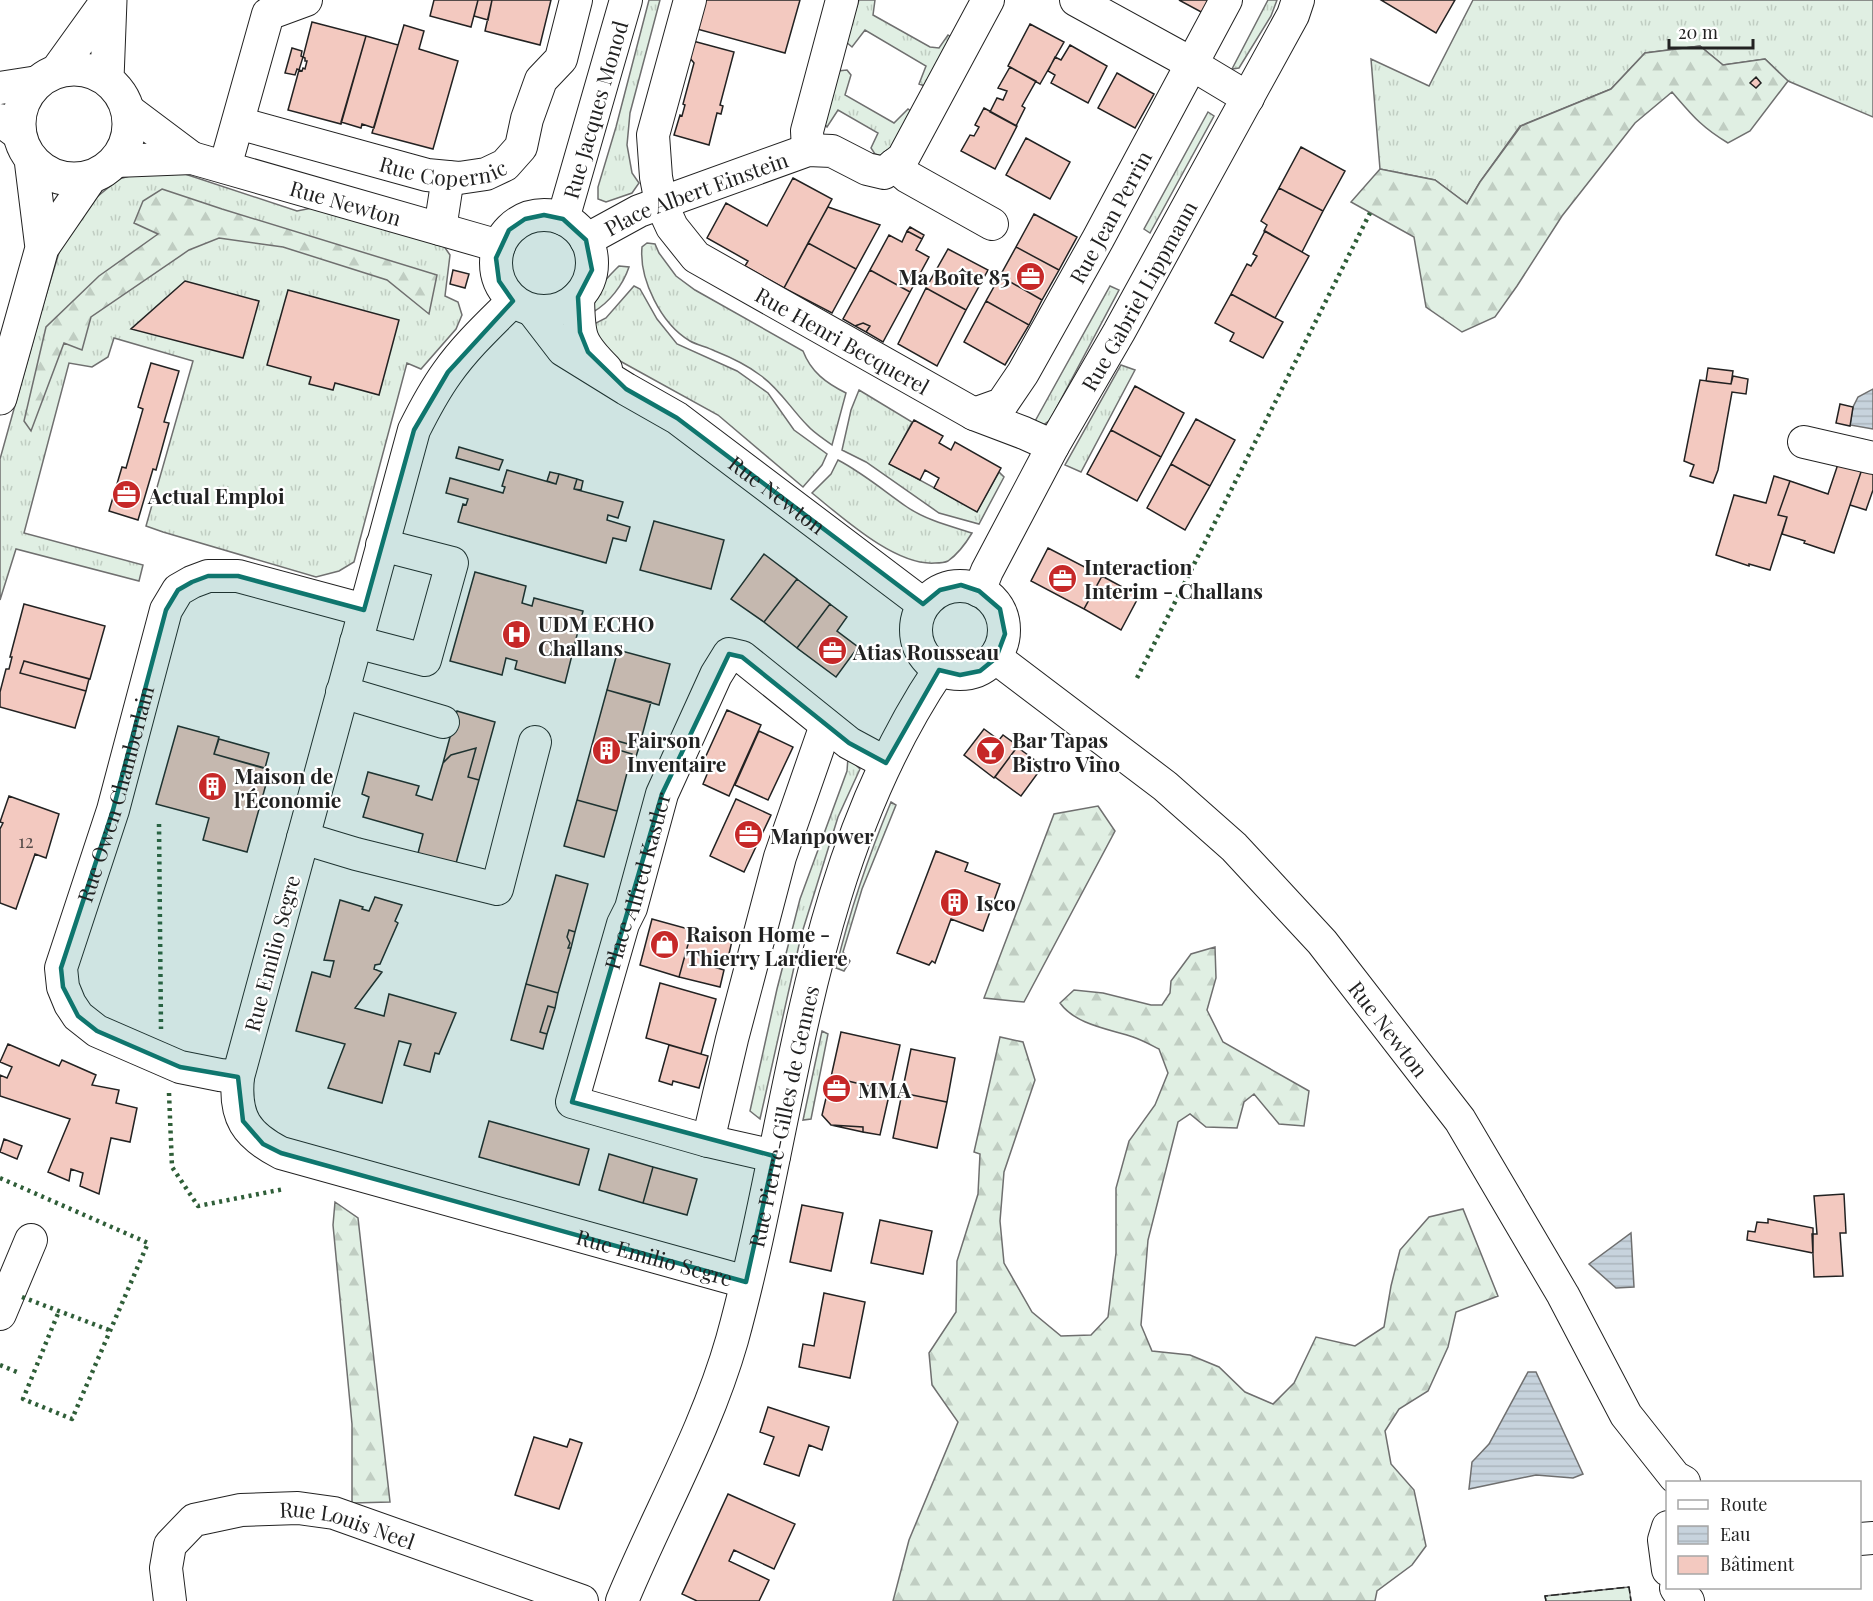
<svg xmlns="http://www.w3.org/2000/svg" width="1873" height="1601" font-family="'Playfair Display',serif">
<defs>
<pattern id="grass-tufts" width="24" height="20" patternUnits="userSpaceOnUse" patternTransform="scale(1.5)"><rect width="24" height="20" fill="#e0efe3"/><path d="M3 7l-1-3M5 7V3M7 7l1-3M15 17l-1-3M17 17v-4M19 17l1-3" fill="none" stroke="#c0cdc2"/></pattern>
<pattern id="forest-firs" width="22" height="20" patternUnits="userSpaceOnUse" patternTransform="scale(1.5)"><rect width="22" height="20" fill="#e0efe3"/><path d="M5 1l3.5 6h-7zM16 11l3.5 6h-7z" fill="#c0cdc2"/></pattern>
<pattern id="water-rules" width="6" height="5" patternUnits="userSpaceOnUse" patternTransform="scale(1.5)"><rect width="6" height="5" fill="#c7d3dd"/><path d="M0 2.5h6" fill="none" stroke="#abb5bd"/></pattern>
</defs>
<rect width="100%" height="100%" fill="#fff"/>
<path fill="url(#grass-tufts)" stroke="#6f6f6f" stroke-width="1.5" d="M649,0H660L630,113L627,145L632,173L639,183L632,193L606,202L598,199V187L616,127Z
M859,0H875L873,15L930,47L939,48L948,35L954,39L928,87L919,84L926,66L865,30L852,47L845,41Z
M1268,0H1277L1271,16L1239,68L1232,69Z
M1473,0H1873V117L1788,81L1765,59L1723,65L1700,46L1645,53L1611,89L1520,126L1480,182L1467,204L1435,180L1380,169L1371,59L1429,86Z
M847,70L851,75L845,95L894,123L908,109L912,112L886,157L875,154L871,148L878,133L838,110L827,127L821,120L838,71Z
M1208,112L1214,116L1150,233L1144,229Z
M154,169L185,174L297,211L322,206L439,239L450,255L445,296L458,302L462,315L456,329L421,369L407,363L354,562L339,571L316,577L163,532L146,526L193,361L114,338L108,357L92,367L69,363L24,533L143,565L139,581L16,549L0,600V459L43,305L61,246L82,209L119,179Z
M647,243L655,244L659,253L676,276L695,290L803,351C811,372 826,383 846,393L832,445C824,439 814,433 807,425C791,409 779,388 760,375C747,365 730,357 715,351C707,347 697,345 690,341C661,324 639,279 642,247Z
M619,266L629,267C623,285 609,303 593,312C595,289 603,282 619,266Z
M634,286L640,289L657,319L677,344L737,371L768,393L794,430L827,454L822,465L803,487L718,415L620,361L602,348L592,325L606,318Z
M1110,286L1119,290L1050,420L1042,426L1034,423Z
M1121,365L1135,370L1081,472L1065,465Z
M859,390L912,422L890,464L977,511L999,472L1004,477L979,524L939,513L866,462L842,450L851,410Z
M838,460C863,473 884,491 907,507C926,520 950,526 972,533C966,543 958,554 948,561C944,563 939,563 935,563C895,566 842,517 812,493L831,474Z
M848,757L860,769L838,817L801,936L760,1119L750,1111L777,989L800,899L847,771Z
M891,802L896,805L862,889L843,952L850,961L844,971L836,968C850,910 868,857 891,802Z
M822,1031L828,1034L811,1119L803,1120Z"/>
<path fill="url(#forest-firs)" stroke="#6f6f6f" stroke-width="1.5" d="M1700,46L1723,65L1765,59L1788,81L1750,131L1728,143C1701,127 1692,115 1672,92L1635,123L1562,216L1517,286L1495,317L1462,332L1426,307L1414,237L1351,202L1380,169L1435,180L1467,204L1480,182L1521,126L1611,89L1645,53Z
M162,189L222,209L437,275L429,314L387,280L283,247L219,238L189,250L91,317L82,350L64,343L31,431L24,421L46,327L99,276L158,234L134,223L143,201Z
M1098,806L1115,831L1024,1002L984,998L1054,814Z
M1215,947L1216,978L1207,1010L1223,1042L1309,1091L1304,1126L1279,1124L1254,1094L1244,1102L1237,1128L1206,1127L1190,1114L1178,1122L1148,1240L1141,1325L1152,1351L1190,1355L1219,1367L1245,1392L1273,1404L1294,1383L1316,1337L1355,1346L1384,1327L1391,1286L1400,1250L1429,1217L1463,1209L1498,1296L1456,1312L1448,1347L1428,1391L1399,1409L1385,1431L1391,1464L1414,1490L1426,1546L1412,1565L1377,1591L1375,1601H893L909,1540L958,1422L932,1385L929,1353L956,1312L957,1261L978,1194L980,1154L974,1152L1000,1037L1023,1042L1035,1080L1004,1172L1000,1221L1004,1263L1032,1312L1061,1336L1091,1335L1108,1317L1116,1253V1188L1129,1141L1155,1105L1168,1073L1159,1049C1151,1045 1142,1040 1133,1037C1109,1029 1076,1025 1060,1003L1074,990L1103,993L1151,1005H1162L1170,993L1171,981L1191,954Z
M335,1202L358,1218L390,1502L352,1503V1424L333,1225Z"/>
<path fill="#e0efe3" stroke="#6f6f6f" stroke-width="1.5" d="M1629,1587L1631,1601H1546L1545,1596Z"/>
<path fill="url(#water-rules)" stroke="#6f6f6f" stroke-width="1.5" d="M1873,389V429L1850,425L1853,407L1858,397Z
M1631,1233L1634,1287L1616,1288L1589,1264Z
M1528,1372H1536L1583,1474L1573,1478L1536,1475L1469,1489L1472,1462L1489,1444Z"/>
<path fill="#f3c9c0" stroke="#222" stroke-width="1.5" d="M434,0H478L471,27L430,16Z
M478,0H492L488,20L474,16Z
M492,0H551L540,45L485,31Z
M705,0H800L785,53L697,29Z
M1179,0H1210L1203,13Z
M1381,0H1455L1436,33Z
M312,22L366,36L341,124L288,110L299,70L302,71L303,68L305,69L307,61H305V58L303,57Z
M1030,24L1064,42L1040,84L1008,66Z
M404,25L424,31L419,49L458,61L433,149L372,133Z
M366,36L398,45L374,128L362,124L361,128L341,122Z
M693,41L734,52L720,105L723,106L721,114L717,113L709,145L674,135L680,115L682,116L685,105L683,104L694,63L689,57Z
M1070,45L1107,66L1088,103L1051,83L1055,75L1048,71L1055,57L1061,60Z
M292,48L302,51L301,56L303,57L299,70L297,69L295,75L285,73Z
M1010,67L1036,81L1022,106L1025,108L1016,126L990,112L997,98L1003,100L1007,91L998,88Z
M1117,73L1154,94L1135,128L1098,108Z
M1756,77L1761,83L1756,88L1750,83Z
M984,108L1017,126L995,169L961,151L970,135L974,136L979,127L975,125Z
M1026,138L1070,162L1050,199L1006,175Z
M1301,147L1345,171L1323,211L1279,188Z
M793,178L832,199L784,288L745,266L748,261L707,238L726,203L767,226Z
M1279,188L1323,211L1302,252L1264,231L1267,225L1261,221Z
M828,207L880,225L856,269L808,243Z
M1034,214L1077,237L1059,270L1016,247Z
M910,227L924,235L922,239L907,231Z
M907,231L922,239L916,250L929,257L910,292L870,270L889,235L902,242Z
M1265,231L1309,256L1275,318L1231,294L1247,264L1251,266L1257,256L1253,254Z
M808,243L856,269L832,313L784,288Z
M1016,247L1059,270L1042,300L1000,276Z
M948,249L988,270L966,310L926,288Z
M453,270L469,274L465,288L450,284Z
M870,270L910,292L883,342L866,332L870,326L863,323L855,326L843,319Z
M1000,276L1042,300L1029,325L986,301Z
M185,281L259,301L243,358L131,329Z
M926,288L966,310L937,366L898,344Z
M288,290L399,320L379,395L335,383L333,390L309,384L311,377L267,365Z
M1231,294L1283,322L1263,358L1230,341L1234,333L1215,323Z
M986,301L1029,325L1005,365L964,342Z
M863,323L870,326L866,332L855,326Z
M151,363L179,371L164,422L169,423L156,470L153,469L138,520L109,511L122,467L126,468L143,409L138,407Z
M1708,368L1733,371L1731,384L1706,381Z
M1733,376L1748,379L1746,394L1732,392L1718,470L1713,483L1690,476L1694,465L1684,461L1700,380L1731,384Z
M1135,386L1184,413L1161,457L1111,430Z
M1840,404L1853,407L1850,426L1836,423Z
M1196,419L1235,440L1210,486L1171,464Z
M914,420L943,436L939,443L951,450L955,442L1001,468L977,512L934,488L939,478L925,470L920,480L889,464Z
M1111,430L1161,457L1137,501L1087,474Z
M459,447L503,460L499,470L456,458Z
M1841,455L1865,460L1834,553L1804,543L1805,541L1782,534L1787,517L1778,515L1790,481L1828,494Z
M1865,460L1873,462V490L1866,510L1850,505Z
M1171,464L1210,486L1185,530L1147,508Z
M507,470L556,484L559,474L577,479L574,489L623,502L618,518L608,515L607,520L630,527L626,541L613,538L606,563L458,522L463,504L466,505L468,499L446,493L450,478L503,493L505,487L502,486Z
M550,472L559,474L556,484L547,481Z
M1774,476L1790,481L1778,515L1787,517L1770,570L1749,564V566L1716,555L1734,495L1766,503Z
M577,479L583,481L581,490L574,489Z
M654,521L724,540L711,589L640,570Z
M1048,548L1102,576L1084,609L1031,581Z
M764,554L797,579L764,622L731,599Z
M475,572L526,586L522,603L532,606L534,598L583,611L565,683L515,669L517,661L506,658L502,675L450,661Z
M1102,576L1139,596L1121,630L1084,609Z
M797,579L830,604L797,648L764,622Z
M24,604L105,626L90,679L24,661L20,673L86,691L75,728L0,707V692L6,669H9L12,657H10Z
M830,604L847,617L837,631L858,647L836,677L797,648Z
M618,650L670,664L659,705L607,690Z
M24,661L89,679L86,691L20,673Z
M607,690L651,702L639,747L614,740L612,748L632,754L617,811L577,800Z
M727,710L761,725L729,796L703,784L708,772L700,769Z
M457,711L495,722L479,780L468,777L476,748L451,755L443,763Z
M178,726L219,737L214,754L270,770L247,852L203,840L209,818L156,804Z
M984,729L999,740L1003,735L1018,746L994,778L964,755Z
M759,731L793,747L768,800L735,785Z
M219,739L269,753L265,768L214,754Z
M614,740L639,747L634,763L630,762L632,754L612,748Z
M1017,747L1043,766L1021,796L995,777Z
M476,748L468,777L479,780L455,867L417,857L423,834L363,817L369,797L362,794L368,772L419,786L416,795L432,800L443,763L451,755Z
M9,796L59,814L46,858L35,854L16,909L0,903V829L3,823L0,822Z
M736,799L771,815L744,872L710,856Z
M577,800L617,811L604,857L564,846Z
M936,851L968,863L965,871L1000,884L983,931L951,919L935,963L932,961L929,965L897,953Z
M556,875L588,884L575,932L569,930L567,937L570,943L568,948H571L558,993L526,984Z
M375,897L402,905L395,921L398,923L380,964L375,965L374,969L382,972L355,1008L384,1016L389,994L456,1013L439,1054L435,1053L430,1072L404,1065L411,1044L399,1041L382,1103L328,1088L345,1044L296,1031L312,972L330,977L334,961L324,960L340,900L363,907L362,909L369,911Z
M652,919L692,930L679,977L640,965Z
M569,930L575,932L571,948H568L570,943L567,937Z
M692,930L732,941L728,958L710,954L707,965L724,970L720,987L679,977Z
M660,983L716,999L701,1054L646,1038Z
M526,984L558,993L555,1008L548,1006L540,1032L547,1034L543,1049L511,1040Z
M548,1006L555,1008L547,1034L540,1032Z
M841,1032L900,1045L890,1091L831,1077Z
M8,1044L59,1066L62,1060L96,1075L92,1085L119,1090L116,1103L137,1108L130,1142L111,1138L99,1194L80,1186L83,1173L71,1169L69,1181L48,1172L70,1119L0,1096V1075L7,1078L12,1067L0,1062Z
M669,1045L708,1056L699,1088L673,1081L672,1085L659,1081Z
M911,1049L955,1058L947,1102L902,1093Z
M831,1077L890,1091L880,1135L863,1132V1127L831,1125L822,1115Z
M902,1093L947,1102L937,1148L893,1138Z
M489,1121L589,1149L579,1185L479,1157Z
M831,1125L863,1127V1132Z
M4,1139L22,1146L17,1159L0,1152Z
M609,1154L653,1167L643,1203L599,1190Z
M653,1167L697,1179L687,1215L643,1203Z
M1844,1194L1846,1233H1840L1843,1276L1814,1277L1812,1234H1817L1814,1196Z
M802,1205L843,1213L831,1271L790,1262Z
M1768,1219L1813,1228V1253L1747,1240L1748,1231L1755,1232L1757,1222L1768,1223Z
M880,1220L932,1231L923,1274L871,1263Z
M824,1293L865,1302L850,1378L799,1367L803,1344L814,1346Z
M768,1407L829,1427L822,1450L809,1445L799,1476L764,1464L774,1437L760,1432Z
M534,1437L567,1447L570,1439L582,1443L559,1509L515,1495Z
M728,1494L795,1524L774,1569L734,1550L729,1561L769,1580L759,1601H697L682,1594Z"/>
<g fill="none" stroke-linecap="round" stroke-linejoin="round">
<defs>
<g id="minor">
<path id="s1" d="M690,0L653,135L656,177L661,203L672,227L696,257L974,414L1024,433L1053,446"/>
<path d="M1076,0L1178,56L1248,98"/>
<path d="M0,88L38,82"/>
<path d="M128,110L192,158"/>
<path d="M0,120L20,135"/>
<path id="s2" d="M238,123L427,175L459,178L486,174L505,165L521,147L527,119L541,80L561,59L576,0"/>
<path d="M808,150L807,131L842,0"/>
<path id="s3" d="M116,161L192,158L499,246"/>
<path d="M894,165L908,177L992,224"/>
<path d="M225,167L268,14L306,0"/>
<circle cx="544" cy="263" r="48"/>
<path id="s4" d="M563,219L626,0"/>
<path d="M440,229L448,177"/>
<path id="s5" d="M586,240L639,211L808,150L832,151L867,169L884,173L903,158L988,0"/>
<path d="M578,297C579,336 578,341 606,369"/>
<path id="s6" d="M513,301C490,324 466,346 447,373C434,391 424,410 414,430L238,1077C234,1117 246,1135 281,1153L746,1282"/>
<path id="s7" d="M533,311L563,350L626,389L677,418L923,604"/>
<path id="s8" d="M974,414L1002,404L1023,373L1098,239L1226,0"/>
<path d="M1804,442L1873,458"/>
<circle cx="960" cy="630" r="44"/>
<path id="s9" d="M979,591L987,571L1053,446L1119,332L1293,15L1298,0"/>
<path d="M356,642L425,660L452,563L382,545"/>
<path id="s10" d="M996,658L1165,786L1234,847L1322,942L1460,1120L1563,1295L1626,1415L1675,1477L1684,1482"/>
<path d="M342,692L443,722"/>
<path d="M303,838L356,854L497,889L535,742"/>
<path id="s11" d="M238,1077L220,1075L180,1067L97,1031L78,1016L70,1004L63,987L61,968L113,810L166,610L178,590L192,582L208,576H238L364,610"/>
<path d="M708,1141L732,1039L780,857L826,725"/>
<path id="s12" d="M774,1156L708,1141L572,1102L623,924L631,908L662,794L716,675L729,654L742,657L849,743L886,763"/>
<path d="M0,1314L31,1240"/>
<path d="M1668,1527L1664,1540L1668,1570"/>
<path d="M1860,1539L1873,1538"/>
<path d="M1676,1588L1682,1597L1688,1601"/>
<path id="s13" d="M170,1601L166,1568L170,1545L194,1520L241,1510L298,1508L334,1513L582,1601"/>
<path id="s14" d="M622,1601C658,1514 706,1431 732,1340C794,1115 805,869 939,670"/>
</g>
<path id="major" d="M19 124a55 55 0 1 1 110 0a55 55 0 1 1-110 0Z
M57,71L108,0
M107,79L110,0
M31,159L42,248
M0,398L42,248L90,178"/>
</defs>
<use href="#minor" stroke="#222" stroke-width="34"/>
<use href="#major" stroke="#222" stroke-width="35"/>
<use href="#minor" stroke="#fff" stroke-width="32"/>
<use href="#major" stroke="#fff" stroke-width="33"/>
<path stroke="#2f5e38" stroke-width="4.5" stroke-dasharray="3 4.5" stroke-linecap="butt" d="M1137,678L1370,213
M159,824L161,1029
M169,1093L172,1167L198,1206L284,1189
M0,1178L148,1243L72,1419L23,1399L59,1311
M22,1297L109,1330
M0,1365L17,1372"/>
<path stroke="#222" stroke-width="1.5" stroke-dasharray="8 3" stroke-linecap="butt" d="M1546,1601L1545,1596L1629,1587L1631,1601"/>
</g>
<path fill="#0f766e" fill-opacity="0.2" stroke="#0f766e" stroke-width="4.5" stroke-linejoin="round" d="M544,215L563,219L586,240L592,270L578,297L580,332L588,352L626,389L677,418L923,604L940,590L961,585L979,591L1000,609L1005,634L996,658L980,671L960,675L939,670L886,763L849,743L742,657L729,654L662,794L572,1102L774,1156L746,1282L281,1153L263,1144L243,1121L238,1077L180,1067L97,1031L78,1016L63,987L61,968L113,810L166,610L178,590L192,582L208,576H238L364,610L414,430L448,372L513,301L499,281L496,258L509,230L525,219Z"/>
<defs>
<symbol id="office-disc" viewBox="-11 -11 22 22"><circle r="9.5" fill="#c62828" stroke="#fff"/><path d="M-6-3h4V-5.5h4V-3h4V5H-6ZM-1-4.5V-3h2v-1.5ZM-6 0V1H6V0Z" fill="#fff"/></symbol>
<symbol id="hospital-disc" viewBox="-11 -11 22 22"><circle r="9.5" fill="#c62828" stroke="#fff"/><path d="M-5-5h3v3.5h4V-5h3V5h-3V1.5h-4V5h-3Z" fill="#fff"/></symbol>
<symbol id="building-disc" viewBox="-11 -11 22 22"><circle r="9.5" fill="#c62828" stroke="#fff"/><path d="M-4-6H4V6H1V3H-1V6H-4ZM-2.5-4.3h1.7v1.8h-1.7ZM.8-4.3h1.7v1.8H.8ZM-2.5-1h1.7V.8h-1.7ZM.8-1h1.7V.8H.8Z" fill="#fff"/></symbol>
<symbol id="bar-disc" viewBox="-11 -11 22 22"><circle r="9.5" fill="#c62828" stroke="#fff"/><path d="M-6-5H6L.8 .8V4.5H3.5V6h-7V4.5H-.8V.8Z" fill="#fff"/></symbol>
<symbol id="shop-disc" viewBox="-11 -11 22 22"><circle r="9.5" fill="#c62828" stroke="#fff"/><path d="M-5-2.5h2.3a2.7 3.5 0 0 1 5.4 0H5L5.5 6h-11ZM-1.5-2.5h3a1.5 2.3 0 0 0-3 0Z" fill="#fff"/></symbol>
</defs>
<g fill-rule="evenodd">
<use href="#office-disc" x="1014" y="260" width="33" height="33"/>
<use href="#office-disc" x="110" y="478" width="33" height="33"/>
<use href="#office-disc" x="1046" y="562" width="33" height="33"/>
<use href="#hospital-disc" x="500" y="618" width="33" height="33"/>
<use href="#office-disc" x="816" y="634" width="33" height="33"/>
<use href="#building-disc" x="590" y="734" width="33" height="33"/>
<use href="#bar-disc" x="974" y="734" width="33" height="33"/>
<use href="#building-disc" x="196" y="770" width="33" height="33"/>
<use href="#office-disc" x="732" y="818" width="33" height="33"/>
<use href="#building-disc" x="938" y="886" width="33" height="33"/>
<use href="#shop-disc" x="648" y="928" width="33" height="33"/>
<use href="#office-disc" x="820" y="1072" width="33" height="33"/>
</g>
<g text-anchor="middle" dominant-baseline="central" stroke-width="4.5" stroke-linejoin="round" paint-order="stroke">
<g font-size="18" fill="#564c4a">
<text x="26" y="841">12</text>
</g>
<g font-size="21" fill="#222" stroke="#fff">
<text stroke="none"><textPath href="#s4" startOffset="114">Rue Jacques Monod</textPath></text>
<text stroke="none"><textPath href="#s2" startOffset="212">Rue Copernic</textPath></text>
<text stroke="none"><textPath href="#s5" startOffset="120">Place Albert Einstein</textPath></text>
<text stroke="none"><textPath href="#s3" startOffset="236">Rue Newton</textPath></text>
<text stroke="none"><textPath href="#s8" startOffset="246">Rue Jean Perrin</textPath></text>
<text stroke="none"><textPath href="#s9" startOffset="336">Rue Gabriel Lippmann</textPath></text>
<text stroke="none"><textPath href="#s1" startOffset="442">Rue Henri Becquerel</textPath></text>
<text stroke="none"><textPath href="#s7" startOffset="308">Rue Newton</textPath></text>
<text stroke="none"><textPath href="#s11" startOffset="408">Rue Owen Chamberlain</textPath></text>
<text stroke="none"><textPath href="#s12" startOffset="440">Place Alfred Kastler</textPath></text>
<text transform="translate(271 953) rotate(-75)">Rue Emilio Segre</text>
<text stroke="none"><textPath href="#s10" startOffset="543">Rue Newton</textPath></text>
<text stroke="none"><textPath href="#s14" startOffset="513">Rue Pierre-Gilles de Gennes</textPath></text>
<text stroke="none"><textPath href="#s6" startOffset="1317">Rue Emilio Segre</textPath></text>
<text stroke="none"><textPath href="#s13" startOffset="248">Rue Louis Neel</textPath></text>
</g>
<g font-size="21" font-weight="bold" fill="#222" stroke="#fff" text-anchor="start">
<text x="1010" y="276" text-anchor="end">Ma Boîte 85</text>
<text x="148" y="495">Actual Emploi</text>
<text x="1084" y="566">Interaction<tspan x="1084" dy="24">Interim - Challans</tspan></text>
<text x="538" y="623">UDM ECHO<tspan x="538" dy="24">Challans</tspan></text>
<text x="853" y="651">Atias Rousseau</text>
<text x="627" y="739">Fairson<tspan x="627" dy="24">Inventaire</tspan></text>
<text x="1012" y="739">Bar Tapas<tspan x="1012" dy="24">Bistro Vino</tspan></text>
<text x="234" y="775">Maison de<tspan x="234" dy="24">l'Économie</tspan></text>
<text x="770" y="835">Manpower</text>
<text x="976" y="902">Isco</text>
<text x="686" y="933">Raison Home -<tspan x="686" dy="24">Thierry Lardiere</tspan></text>
<text x="858" y="1089">MMA</text>
</g>
</g>
<rect x="1666" y="1481" width="195" height="108" fill="#ffffff" stroke="#a7a7a7" stroke-width="1.5"/>
<rect x="1678" y="1500" width="30" height="9" fill="#ffffff" stroke="#a7a7a7" stroke-width="1.5"/>
<text x="1720" y="1511" font-size="18" fill="#222222">Route</text>
<rect x="1678" y="1526" width="30" height="18" fill="url(#water-rules)" stroke="#a7a7a7" stroke-width="1.5"/>
<text x="1720" y="1541" font-size="18" fill="#222222">Eau</text>
<rect x="1678" y="1556" width="30" height="18" fill="#f3c9c0" stroke="#a7a7a7" stroke-width="1.5"/>
<text x="1720" y="1571" font-size="18" fill="#222222">Bâtiment</text>
<path d="M1669 39v9h84v-9" fill="none" stroke="#222222" stroke-width="3"/>
<text x="1678" y="39" font-size="18" fill="#222222" stroke="#ffffff" stroke-width="4.5" paint-order="stroke">20 m</text>
</svg>
